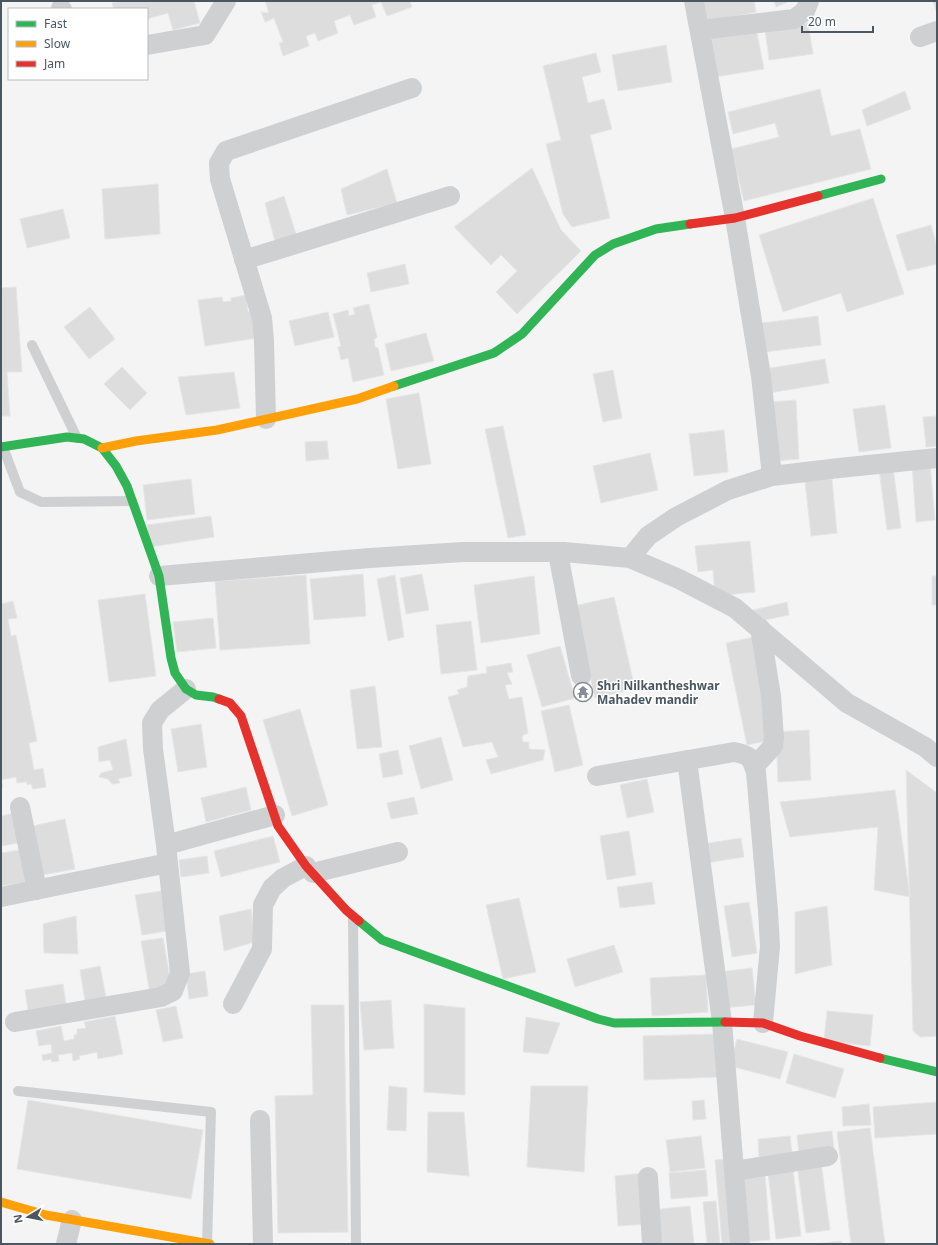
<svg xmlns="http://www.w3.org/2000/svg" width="938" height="1245" font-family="'Noto Sans',sans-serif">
<rect width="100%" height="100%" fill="#f4f4f4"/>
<path fill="#ddddde" stroke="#e5e6e7" d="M122,1H194L200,23L173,30L168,13L147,19V9H114L112,3Z
M265,1H410L412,7L387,16L381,2L372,5L376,17L354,25L350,15L334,21L338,33L318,41L315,33L306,36L309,46L283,56L279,43L283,42L274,18L265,22L261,12L269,13Z
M704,1H754L756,12L708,22Z
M774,1H790L776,7Z
M933,1H937V14Z
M808,23L813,54L769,60L765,29Z
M756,28L764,69L709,78L702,38Z
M666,45L672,82L618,91L612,55Z
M596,53L601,72L582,77L588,103L604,99L612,129L590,135L610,218L572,227L563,214L546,144L561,140L543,66Z
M820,89L831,136L860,129L871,169L744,201L731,149L779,137L775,123L733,134L728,112Z
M905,91L911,109L867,126L862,110Z
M532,168L561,230L581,251L517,314L496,292L517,271L501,255L491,265L454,227Z
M387,169L397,203L347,215L341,189Z
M158,184L160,234L105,239L102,189Z
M284,196L296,234L275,242L265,203Z
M873,198L904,294L847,312L841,293L783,312L759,235Z
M63,209L70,238L27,248L20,219Z
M931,225L937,247V264L907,271L896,235Z
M405,264L409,284L371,292L367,273Z
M16,287L22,372H7L10,416H1V288Z
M246,295L248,312L253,311L257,338L205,346L198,300L222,297L223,302L231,301V298Z
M369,304L377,337L374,340L375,347L378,348L384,375L353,382L348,358L341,360L338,347L341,346L333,314L348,310L349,316L355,314L353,308Z
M90,307L115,339L89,359L64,327Z
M328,312L334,337L295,346L289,321Z
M818,316L821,345L764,352L761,323Z
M426,333L434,361L391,371L385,344Z
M825,359L829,383L769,393L765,369Z
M122,367L147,393L130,410L104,384Z
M613,370L622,418L603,422L593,374Z
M234,372L240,408L186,415L178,377Z
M419,393L431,464L398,469L386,399Z
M796,400L799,459L776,461L772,402Z
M885,405L891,448L859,452L853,409Z
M937,416V446L926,447L923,417Z
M503,426L526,535L508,538L485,429Z
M724,430L728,472L694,476L689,434Z
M327,441L329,459L306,461L305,442Z
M650,453L658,490L601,503L593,466Z
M930,463L935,520L916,522L912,464Z
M893,467L901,528L887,530L879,469Z
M191,479L195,514L147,520L143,485Z
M832,479L837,533L811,536L805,481Z
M211,516L214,537L150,547L147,525Z
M750,541L755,592L715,596L713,570L698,572L695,546Z
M363,574L366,616L314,620L310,579Z
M422,574L429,610L406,614L400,578Z
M306,575L310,644L220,650L215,581Z
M395,575L404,637L388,641L377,579Z
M534,576L540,634L481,643L474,585Z
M932,576H937V605H932Z
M145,594L156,676L109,682L98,600Z
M614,597L635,689L595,698L574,606Z
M13,601L17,618L8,619L11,636L16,635L37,741L29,743L34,770L43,768L46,787L33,789L31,784L27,785V782L17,783L16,777L1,780L3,787H1V604Z
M787,602L789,615L756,622L753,610Z
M213,618L216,648L177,652L173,622Z
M471,621L477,670L441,674L436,625Z
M754,637L771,740L747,745L726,643Z
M560,646L575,698L542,707L527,655Z
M511,663L513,672L507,673L512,684L505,685L509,699L522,697L528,733L522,736L523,742H529V749L545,750L543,760L491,774L486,760L498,757L492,742L463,747L448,697L459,694L457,690L467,687L468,676L487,673L486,667Z
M375,686L382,747L357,749L350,690Z
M569,705L583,765L555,772L541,711Z
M300,709L328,805L292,816L263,720Z
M201,724L207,767L178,772L171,729Z
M809,730L811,780L778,782L776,732Z
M441,737L453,780L421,789L409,746Z
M126,739L132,776L118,779L120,783L112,784L108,779L99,777L101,773L113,770L110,760L99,762L98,747Z
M398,750L403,774L383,778L379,754Z
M906,770L937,793V1036L920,1037L913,1031Z
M647,779L654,812L627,818L620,785Z
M246,787L251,810L206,822L201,798Z
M895,790L910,897L874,890L878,827L790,837L780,802Z
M414,797L418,814L391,819L387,803Z
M18,812L24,842L1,846V816Z
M65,819L75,869L37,876L28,827Z
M629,831L636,875L607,880L600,836Z
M273,836L280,862L221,877L214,851Z
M741,838L744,857L706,863L703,844Z
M20,850L26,882L1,886V853Z
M207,856L209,873L181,877L179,860Z
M652,882L655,904L620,908L617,887Z
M161,891L167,931L142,935L135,895Z
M519,898L536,972L503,979L486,905Z
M749,902L757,953L732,957L724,906Z
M827,906L832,965L795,974V912Z
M251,909L254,942L224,951L219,916Z
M76,916L78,954L44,953L43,924Z
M163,938L172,990L150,994L141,941Z
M614,945L623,972L575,987L567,959Z
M100,966L106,997L85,1001L80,970Z
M752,968L756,1005L722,1008L718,972Z
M205,971L208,996L189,999L186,974Z
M706,975L708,1012L652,1016L650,978Z
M63,984L66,1004L28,1010L25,990Z
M391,1000L394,1048L364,1050L360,1002Z
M424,1004L465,1008V1095L424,1092Z
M311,1005H344L348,1232L278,1233L275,1096L313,1095Z
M176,1006L183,1038L163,1042L156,1010Z
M827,1011L873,1015L870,1046L824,1041Z
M115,1016L123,1054L98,1059L97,1052L79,1056L80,1059L73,1061L72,1053L58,1055L59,1061L52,1062L51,1059L43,1061L42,1055L52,1053L51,1044L39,1046L36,1031L61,1026L64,1041L74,1039V1035L77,1034V1029L86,1028L84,1022Z
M526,1017L560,1023L548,1054L523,1052Z
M717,1034L718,1077L644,1080L643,1036Z
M737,1039L788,1052L780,1079L730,1066Z
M794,1054L844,1069L835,1098L786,1083Z
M389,1086L407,1088L406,1131L387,1130Z
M531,1086H588L584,1172L527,1167Z
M28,1100L203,1130L191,1199L17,1169Z
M704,1100L706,1119L693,1120L692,1101Z
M937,1102V1134L875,1138L873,1107Z
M869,1104L871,1125L843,1126L842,1107Z
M428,1112H464L469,1176L427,1172Z
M870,1128L885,1244H851L837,1132Z
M832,1131L834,1149L799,1153L797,1135Z
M701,1136L705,1168L670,1172L666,1140Z
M790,1136L792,1153L759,1157L758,1139Z
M728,1159L734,1244H722L715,1160Z
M821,1162L830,1230L806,1233L797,1165Z
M793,1169L801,1236L776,1239L768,1172Z
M706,1170L708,1196L671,1199L669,1173Z
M644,1173L648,1224L618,1226L615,1176Z
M765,1174L770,1240L746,1242L740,1177Z
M716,1201L720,1244H707L703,1202Z
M690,1206L694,1244H656L652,1210Z
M841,1241L842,1244H814Z"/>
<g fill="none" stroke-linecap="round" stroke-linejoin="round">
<path stroke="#ced0d2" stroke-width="10" d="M32,345L77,438
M3,447L20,492L41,502L132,501
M353,918L356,1244
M18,1091L211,1112L207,1244"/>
<path stroke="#ced0d2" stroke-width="20" d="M694,1L735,218L761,376L772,476
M61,8L62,9
M700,30L794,19L805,11L809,1
M920,37L937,31
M147,45L205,35L226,1
M244,260L450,196
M266,419L264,341L262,318L220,179L219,163L226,151L412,88
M558,553L581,676
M630,558L648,536L676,517L728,490L772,476L839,468L937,458
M159,576L370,558L463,552H564L630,558L679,579L735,608L847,703L925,747L937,757
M687,760L722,1022L740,1244
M754,767L773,746L774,738L771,696L760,628
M597,776L734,752C750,755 751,757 756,772L768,911L770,946L763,1023
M20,807L37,890
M166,845L275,815
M313,873L398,852
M1,897L168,863
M233,1004L262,949L263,905L272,888L283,878L306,866
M15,1022L161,997L173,991L180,973L166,845L153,749L152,723L160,710L186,689
M260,1120L263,1244
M734,1171L828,1156
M648,1177L652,1244
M66,1244L72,1220"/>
<path stroke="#30b455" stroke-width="9" d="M818,196L881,179
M394,386L494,353L522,334L595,255L613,244L656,229L690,224
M1,447L67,437L84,439L102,448L116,466L127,486L159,576L171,658L175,673L186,689L196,695L213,697L219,699
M359,921L382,940L598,1019L614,1023L725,1022
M880,1058L937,1072"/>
<path stroke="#ff9f0a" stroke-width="9" d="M102,448L136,441L217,430L357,399L394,386
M1,1202L46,1215L210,1244"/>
<path stroke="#e5322d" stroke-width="9" d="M690,224L735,218L818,196
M219,699L230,703L241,716L278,826L306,866L346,910L359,921
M725,1022L763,1023L800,1036L880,1058"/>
</g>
<defs>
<symbol id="temple-ring" viewBox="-11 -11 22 22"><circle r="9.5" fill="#fff" stroke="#868d94" stroke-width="1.5"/><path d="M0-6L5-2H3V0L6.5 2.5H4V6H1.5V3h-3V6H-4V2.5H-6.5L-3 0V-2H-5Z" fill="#868d94"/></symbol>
</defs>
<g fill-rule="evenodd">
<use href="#temple-ring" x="572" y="681" width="22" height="22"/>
</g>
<g text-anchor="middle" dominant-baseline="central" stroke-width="3" stroke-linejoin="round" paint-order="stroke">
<g font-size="12" font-weight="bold" fill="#4a5661" stroke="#fff" text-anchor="start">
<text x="597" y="685">Shri Nilkantheshwar<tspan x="597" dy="14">Mahadev mandir</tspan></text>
</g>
</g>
<rect width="938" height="1245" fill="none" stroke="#4a5661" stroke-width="4"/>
<rect x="8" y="8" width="140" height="72" fill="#ffffff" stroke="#b7bbc0"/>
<rect x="16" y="21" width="20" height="6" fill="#30b455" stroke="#b7bbc0"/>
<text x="44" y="28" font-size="12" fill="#4a5661">Fast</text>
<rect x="16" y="41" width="20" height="6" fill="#ff9f0a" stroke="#b7bbc0"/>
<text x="44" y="48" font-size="12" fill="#4a5661">Slow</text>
<rect x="16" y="61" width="20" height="6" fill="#e5322d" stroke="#b7bbc0"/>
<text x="44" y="68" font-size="12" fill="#4a5661">Jam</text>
<g transform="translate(28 1217) rotate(260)" stroke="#ffffff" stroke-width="3" paint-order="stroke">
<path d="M0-3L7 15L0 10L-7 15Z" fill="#4a5661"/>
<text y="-6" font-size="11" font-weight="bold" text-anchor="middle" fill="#4a5661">N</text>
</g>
<path d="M802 26v6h71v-6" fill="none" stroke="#4a5661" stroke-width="2"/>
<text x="808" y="26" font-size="12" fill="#4a5661" stroke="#ffffff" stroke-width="3" paint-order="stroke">20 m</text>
</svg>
